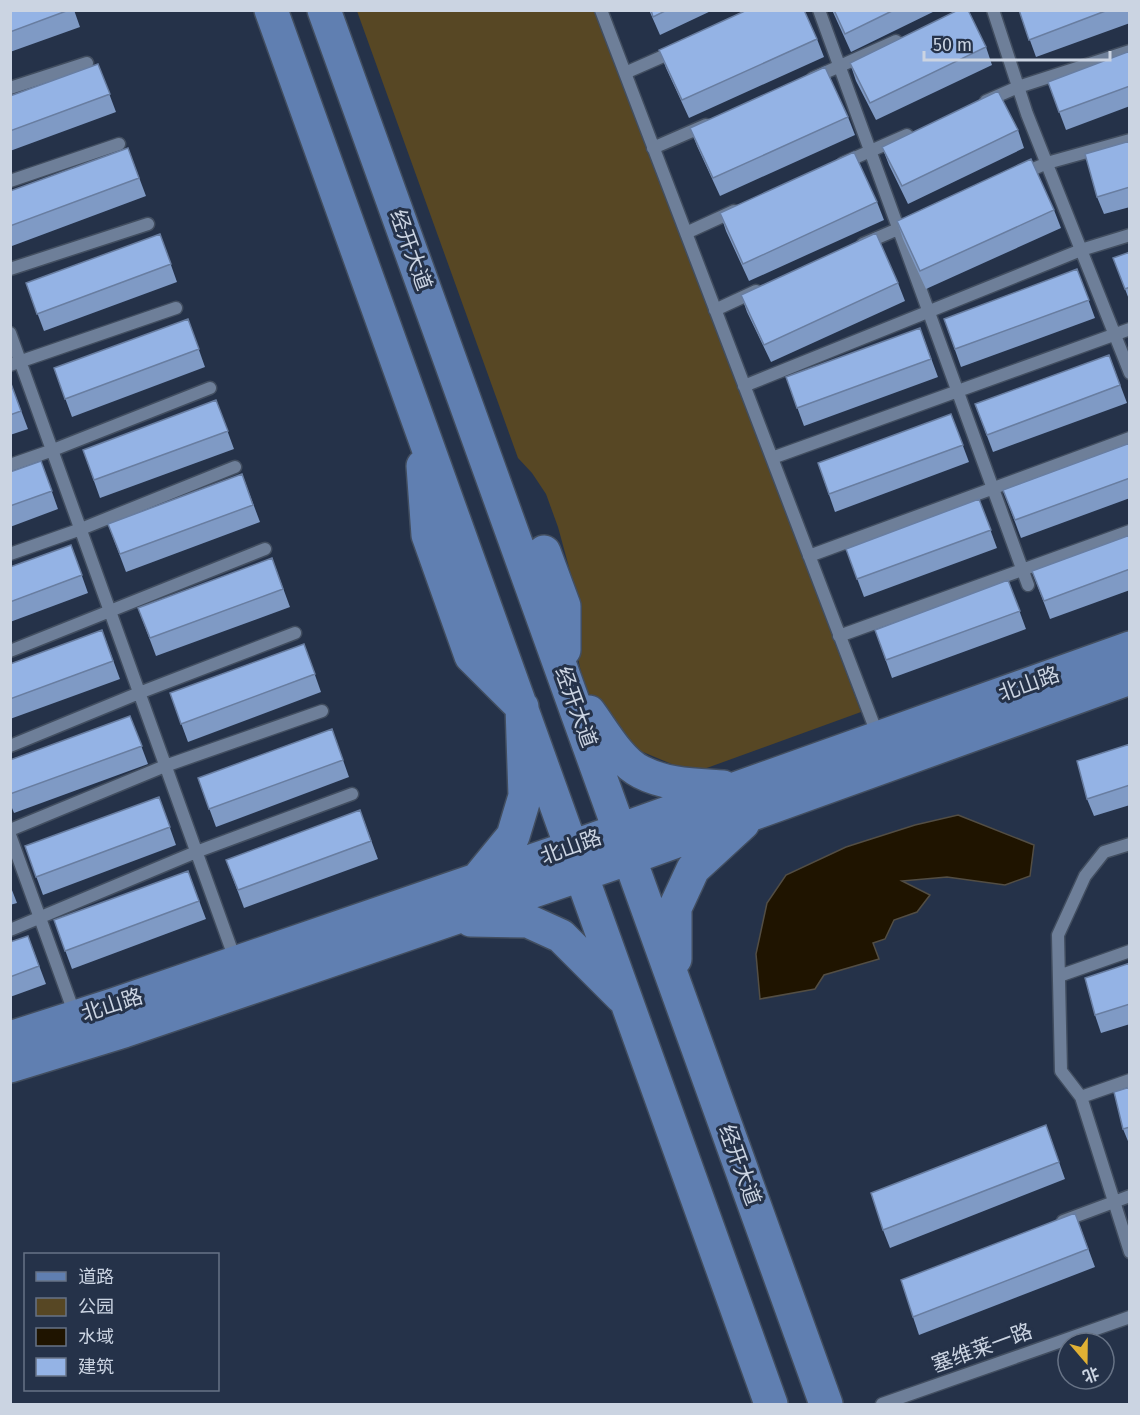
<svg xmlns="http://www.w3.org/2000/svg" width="1140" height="1415" font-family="'Fira Sans','Noto Sans SC',sans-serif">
<rect width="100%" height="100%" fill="#253249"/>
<path fill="#574724" d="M357,11H597L861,712L704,769L674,765L638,750L608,726L585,691L575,644L574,596L570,571L558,527L546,494L532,473L518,458Z"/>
<path fill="#1f1400" stroke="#534e44" stroke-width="1.5" d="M958,815L1034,845L1030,876L1005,885L947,877L902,881L930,895L917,912L894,920L885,939L873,943L879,959L824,975L815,989L760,999L756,954L767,903L786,875L846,847L915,825Z"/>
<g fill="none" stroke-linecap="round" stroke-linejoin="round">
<defs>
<path id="lane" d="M601,10L878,736
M819,10L1028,585
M993,10L1027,114L1130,373
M625,73L675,51
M813,78L896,41
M10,88L87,63
M986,101L1018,87L1130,51
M653,148L706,125
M843,163L907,135
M1022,174L1047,163L1130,140
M10,181L119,144
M686,233L734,211
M863,244L905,226
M10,269L148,224
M715,310L756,291
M10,333L236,962
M10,365L176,308
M744,386L1081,250L1130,235
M772,458L1130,329
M10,465L53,450L210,388
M10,554L81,529L235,467
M809,556L1130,438
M839,636L1130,531
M10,651L265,549
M10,746L139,693L295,633
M10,830L165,766L322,711
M10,835L75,1015
M1130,844L1104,852L1085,876L1058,935L1061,1071L1081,1097L1130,1252
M10,930L196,852L352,794
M1059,976L1130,951
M1081,1097L1130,1080
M1063,1221L1130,1196
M882,1404L1130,1317"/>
<path id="secondary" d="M271,10L771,1404
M324,10L826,1404
M423,466L428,535L471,656L522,707L525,796L513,836L477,880
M544,552L564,606V650
M589,712C603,731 620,762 641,772C666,785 696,785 723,787
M471,920L528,921L561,936L622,997
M675,959V908L693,869L743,823
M10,1038L113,1005L572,847L1130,648
M10,1066L124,1031L630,858L1130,678"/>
</defs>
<use href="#lane" stroke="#424e60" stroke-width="15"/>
<use href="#secondary" stroke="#424e60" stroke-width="36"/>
<use href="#lane" stroke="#6e7f99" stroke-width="12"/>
<use href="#secondary" stroke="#607fb1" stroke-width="33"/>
</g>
<path fill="#7f9ac5" d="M10,10H74L80,27L10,52Z
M649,10H713L660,35Z
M832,10H937L851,52Z
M1019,10H1130V23L1036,57Z
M817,39L824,57L689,118L666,68L659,50Z
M986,47L992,65L876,120L856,81L850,63Z
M1130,51V106L1066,130L1048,82Z
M98,64L116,112L10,151V96Z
M848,117L855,135L720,196L697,146L690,128Z
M1018,130L1024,148L908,204L889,165L882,147Z
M1130,141V207L1104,214L1097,197Z
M128,148L146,196L12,246L10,241V191Z
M877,202L884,220L749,281L726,231L720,213Z
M1054,210L1061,228L926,289L903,239L897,221Z
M160,234L177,282L44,331L26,283Z
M1130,252V302L1120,276Z
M1077,269L1095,318L961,367L944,319Z
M898,283L905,301L771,362L747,312L741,295Z
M188,319L205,367L72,417L54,368Z
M920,328L938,377L804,426L786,377Z
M1109,355L1127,403L993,452L975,404Z
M10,381L28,429L10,435Z
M216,400L234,449L100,498L83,450Z
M951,414L969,462L835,512L818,463Z
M1130,443V498L1021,538L1003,490Z
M41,461L58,509L10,527V472Z
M242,474L260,522L126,572L108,524Z
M979,499L997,548L864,597L846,549Z
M1130,535V590L1050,619L1032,571Z
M71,545L88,593L10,622V567Z
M272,558L290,607L156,656L138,608Z
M1008,580L1026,629L892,678L875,630Z
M102,630L120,679L10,719V664Z
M304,644L321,692L188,742L170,693Z
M130,716L148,764L14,813L10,803V760Z
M332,729L349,777L216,827L198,778Z
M1130,744V805L1094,816L1087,799Z
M159,797L176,845L43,895L25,846Z
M360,810L378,859L244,908L226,860Z
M188,871L206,919L72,969L54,920Z
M10,885L17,903L10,905Z
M28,936L46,984L10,997V942Z
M1130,963V1024L1101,1033L1095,1015Z
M1130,1087V1146L1123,1129Z
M1046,1125L1065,1179L890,1248L883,1230Z
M1075,1213L1095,1267L919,1335L913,1317Z"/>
<path fill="#94b3e5" stroke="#687da0" stroke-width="1.5" d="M10,10H69L10,32Z
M651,10H667L653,17Z
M747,10H804L817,39L682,100L659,50Z
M834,10H894L845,34Z
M958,10H968L986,47L870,103L850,63Z
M1019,10H1108L1029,40Z
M1130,51V86L1059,112L1048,82Z
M98,64L110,94L10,131V96Z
M825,67L848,117L713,178L690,128Z
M998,91L1018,130L902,186L882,147Z
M1130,141V187L1097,197L1085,154Z
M128,148L139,178L10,226V191Z
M854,152L877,202L743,264L720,213Z
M1031,159L1054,210L920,271L897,221Z
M876,233L898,283L764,345L741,295Z
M160,234L171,264L37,314L26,283Z
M1130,252V287L1125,289L1113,258Z
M1077,269L1089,300L955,349L944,319Z
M188,319L199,349L65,399L54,368Z
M920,328L931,359L797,408L786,377Z
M1109,355L1120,385L987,435L975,404Z
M10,381L21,411L10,415Z
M216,400L228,431L94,480L83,450Z
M951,414L963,445L829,494L818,463Z
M1130,443V478L1015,520L1003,490Z
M41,461L52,491L10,506V472Z
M242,474L253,505L120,554L108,524Z
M979,499L991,530L857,579L846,549Z
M1130,535V569L1044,601L1032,571Z
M71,545L82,575L10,602V567Z
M272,558L283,589L150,638L138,608Z
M1008,580L1020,611L886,660L875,630Z
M102,630L113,661L10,699V664Z
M304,644L315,674L181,724L170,693Z
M130,716L142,746L10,794V760Z
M332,729L343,760L209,809L198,778Z
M1130,744V785L1087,799L1077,761Z
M159,797L170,827L36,877L25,846Z
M360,810L371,841L238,890L226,860Z
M188,871L199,901L65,951L54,920Z
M28,936L39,966L10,977V942Z
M1130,963V1004L1095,1015L1085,978Z
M1130,1087V1127L1123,1129L1114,1092Z
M1046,1125L1059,1162L883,1230L871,1193Z
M1075,1213L1088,1249L913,1317L901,1280Z"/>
<g text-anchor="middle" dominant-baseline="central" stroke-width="6" stroke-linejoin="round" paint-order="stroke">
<g font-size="21" fill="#cbd4e2" stroke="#253249">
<text transform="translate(411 250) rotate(70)">经开大道</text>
<text transform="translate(1029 684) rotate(-20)">北山路</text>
<text transform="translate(576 707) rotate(70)">经开大道</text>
<text transform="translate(571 847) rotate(-20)">北山路</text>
<text transform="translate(112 1005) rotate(-18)">北山路</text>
<text transform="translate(740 1165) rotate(70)">经开大道</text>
<text transform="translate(982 1348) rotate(-20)">塞维莱一路</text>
</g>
</g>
<rect width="1140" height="1415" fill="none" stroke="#cbd4e2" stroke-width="24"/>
<rect x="24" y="1253" width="195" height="138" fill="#253249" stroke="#677386" stroke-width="1.5"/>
<rect x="36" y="1272" width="30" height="9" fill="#607fb1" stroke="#677386" stroke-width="1.5"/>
<text x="78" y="1283" font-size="18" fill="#cbd4e2">道路</text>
<rect x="36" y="1298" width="30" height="18" fill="#574724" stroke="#677386" stroke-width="1.5"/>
<text x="78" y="1313" font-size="18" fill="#cbd4e2">公园</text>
<rect x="36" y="1328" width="30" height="18" fill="#1f1400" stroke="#677386" stroke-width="1.5"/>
<text x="78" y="1343" font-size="18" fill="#cbd4e2">水域</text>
<rect x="36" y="1358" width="30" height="18" fill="#94b3e5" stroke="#677386" stroke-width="1.5"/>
<text x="78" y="1373" font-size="18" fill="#cbd4e2">建筑</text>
<g transform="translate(1086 1361) rotate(160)"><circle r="28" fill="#253249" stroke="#677386" stroke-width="1.5"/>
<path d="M0-4.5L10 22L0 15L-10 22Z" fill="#e0b034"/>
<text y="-9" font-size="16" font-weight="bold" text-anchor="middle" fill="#cbd4e2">北</text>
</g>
<path d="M924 51v9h186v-9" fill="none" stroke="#cbd4e2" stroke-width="3"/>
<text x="933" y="51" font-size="18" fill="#cbd4e2" stroke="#253249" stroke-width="4.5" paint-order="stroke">50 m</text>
</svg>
